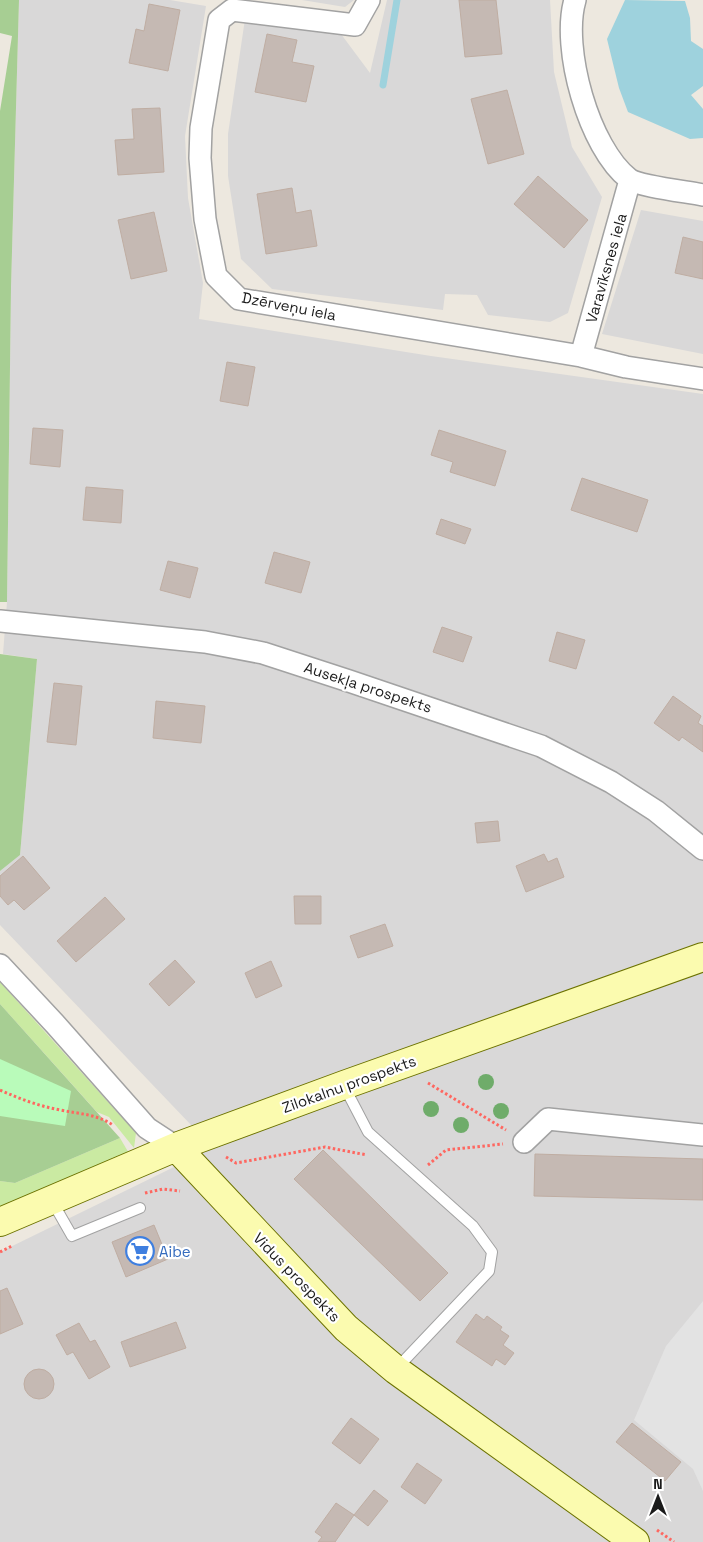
<svg xmlns="http://www.w3.org/2000/svg" width="703" height="1542" font-family="'Space Grotesk',sans-serif">
<rect width="100%" height="100%" fill="#ede8df"/>
<path fill="#d9d8d8" d="M19,0H170L206,6L185,136L188,198L203,283L199,319L431,356L703,394V1542H0V1252L213,1148L0,925V871L20,855L37,659L3,654L7,602L11,288Z
M302,0H354L345,7Z
M387,0H550L554,72L572,147L602,197L568,313L550,322L488,315L477,295L445,294L443,310L272,289L241,259L228,176V134L245,19L341,34L370,73Z
M641,210L703,221V354L602,334Z"/>
<path fill="#caeaa2" d="M0,982L136,1133L134,1148L109,1117L97,1112L0,1004Z
M120,1138L130,1155L0,1212V1181L15,1183Z"/>
<path fill="#a7ce93" d="M0,0H19L11,288L7,602H0V111L12,36L0,33Z
M0,654L37,659L20,855L0,871Z
M0,1004L120,1138L15,1183L0,1181Z"/>
<path fill="#b9fbba" d="M0,1059L71,1091L65,1126L0,1116Z"/>
<path fill="#e3e3e3" d="M703,1301V1491L693,1469L634,1420L666,1346Z"/>
<path fill="#9ed2dd" d="M625,0L685,1L690,18L691,41L703,49V86L691,95L703,109V138L690,139L628,112L619,88L607,39Z"/>
<g fill="none" stroke-linecap="round" stroke-linejoin="round">
<path stroke="#9ed2dd" stroke-width="7" d="M383,85L397,0"/>
</g>
<path fill="#c5b9b3" stroke="#bfada2" d="M459,0H496L502,54L465,57Z
M149,4L180,10L168,71L129,63L136,29L144,31Z
M267,34L297,40L292,62L314,66L306,102L255,92Z
M507,90L524,154L488,164L471,99Z
M160,108L164,172L118,175L115,140L134,139L132,109Z
M538,176L588,220L564,248L514,204Z
M292,188L296,213L311,210L317,246L266,254L257,194Z
M154,212L167,271L131,279L118,220Z
M683,237L703,242V279L675,273Z
M227,362L255,367L248,406L220,401Z
M33,428L63,430L60,467L30,464Z
M439,430L506,451L495,486L450,472L453,462L431,455Z
M582,478L648,500L637,532L571,510Z
M86,487L123,490L121,523L83,520Z
M441,519L471,529L465,544L436,534Z
M274,552L310,562L301,593L265,583Z
M168,561L198,568L190,598L160,590Z
M442,627L472,637L463,662L433,652Z
M557,632L585,640L576,669L549,661Z
M54,683L82,686L76,745L47,742Z
M673,696L701,716L698,723L703,726V752L682,737L679,741L654,723Z
M156,701L205,706L201,743L153,738Z
M498,821L500,841L477,843L475,823Z
M544,854L548,862L557,858L564,877L526,892L516,866Z
M23,856L50,888L24,910L14,900L8,905L0,896V876Z
M294,896H321V924H295Z
M105,897L125,919L76,962L57,941Z
M385,924L393,946L358,958L350,936Z
M175,960L195,982L169,1006L149,984Z
M271,961L282,986L256,998L245,973Z
M323,1150L448,1273L420,1301L294,1179Z
M535,1154L703,1159V1200L534,1196Z
M154,1225L168,1259L126,1277L112,1242Z
M7,1288L23,1324L0,1334V1291Z
M476,1314L484,1320L487,1316L502,1327L500,1330L509,1336L503,1345L514,1353L505,1365L496,1359L492,1366L456,1342Z
M176,1322L186,1348L130,1367L121,1342Z
M79,1323L90,1342L95,1340L110,1367L89,1379L73,1352L67,1355L56,1335Z
M24 1384a15 15 0 1 1 30 0a15 15 0 1 1-30 0Z
M351,1418L379,1439L360,1464L332,1443Z
M632,1423L681,1462L665,1481L616,1442Z
M417,1463L442,1480L425,1504L401,1487Z
M374,1490L388,1501L368,1526L354,1515Z
M336,1503L354,1515L335,1542H318L322,1537L315,1532Z"/>
<g fill="none" stroke-linecap="round" stroke-linejoin="round">
<defs>
<path id="lane" d="M344,1086L368,1132L473,1226L492,1252L489,1271L397,1368
M52,1201L72,1236L140,1208"/>
<path id="street" d="M369,0L355,25L232,10L219,20L201,128L200,158L205,219L216,276L239,299L581,356L626,367L703,379
M575,0C561,48 589,148 629,179C638,186 689,192 703,195
M581,356L630,180
M0,621L205,642L263,653L349,681L541,746L611,782L656,811L703,849
M0,965L55,1024L147,1128L176,1147
M524,1142L548,1119L703,1135"/>
<path id="secondary" d="M176,1147L346,1328L396,1370L635,1542
M0,1222L176,1147L344,1085L703,957"/>
</defs>
<use href="#lane" stroke="#a2a2a2" stroke-width="12"/>
<use href="#street" stroke="#a2a2a2" stroke-width="24"/>
<use href="#secondary" stroke="#6c7201" stroke-width="30"/>
<path stroke="#fe6760" stroke-width="3" stroke-dasharray="2.5 2.5" stroke-linecap="butt" d="M428,1083L506,1130
M0,1090C20,1099 39,1106 60,1110C80,1114 96,1114 113,1125
M226,1157L236,1163L325,1147L367,1155
M428,1165L446,1150L503,1144
M145,1193L163,1189L180,1191
M0,1252L12,1246
M657,1530L674,1542"/>
<use href="#lane" stroke="#fff" stroke-width="10"/>
<use href="#street" stroke="#fff" stroke-width="21"/>
<use href="#secondary" stroke="#fbfbaf" stroke-width="28"/>
</g>
<g fill="#6fac6a">
<circle cx="486" cy="1082" r="8"/>
<circle cx="431" cy="1109" r="8"/>
<circle cx="501" cy="1111" r="8"/>
<circle cx="461" cy="1125" r="8"/>
</g>
<defs>
<symbol id="supermarket-ring" viewBox="-11 -11 22 22"><circle r="9.5" fill="#fff" stroke="#3f7fe0" stroke-width="1.5"/><path d="M-6-5.5h2.5l.6 2H6L4.5 2H-2.5L-4.4-4H-6ZM-1.5 3.2a1.3 1.3 0 1 0 .1 0ZM3 3.2a1.3 1.3 0 1 0 .1 0Z" fill="#3f7fe0"/></symbol>
</defs>
<g fill-rule="evenodd">
<use href="#supermarket-ring" x="124" y="1235" width="32" height="32"/>
</g>
<g text-anchor="middle" dominant-baseline="central" stroke-width="4.5" stroke-linejoin="round" paint-order="stroke">
<g font-size="15" fill="#1b1b1b" stroke="#fff">
<text transform="translate(606 268) rotate(-74)">Varavīksnes iela</text>
<text transform="translate(289 306) rotate(11)">Dzērveņu iela</text>
<text transform="translate(368 687) rotate(18)">Ausekļa prospekts</text>
<text transform="translate(349 1084) rotate(-20)">Zilokalnu prospekts</text>
<text transform="translate(297 1277) rotate(46)">Vidus prospekts</text>
</g>
<g font-size="15" fill="#366cbe" stroke="#fff" text-anchor="start">
<text x="159" y="1251">Aibe</text>
</g>
</g>
<g transform="translate(658 1497)" stroke="#ffffff" stroke-width="4" paint-order="stroke">
<path d="M0-4L9 19L0 12L-9 19Z" fill="#1b1b1b"/>
<text y="-8" font-size="14" font-weight="bold" text-anchor="middle" fill="#1b1b1b">N</text>
</g>
</svg>
